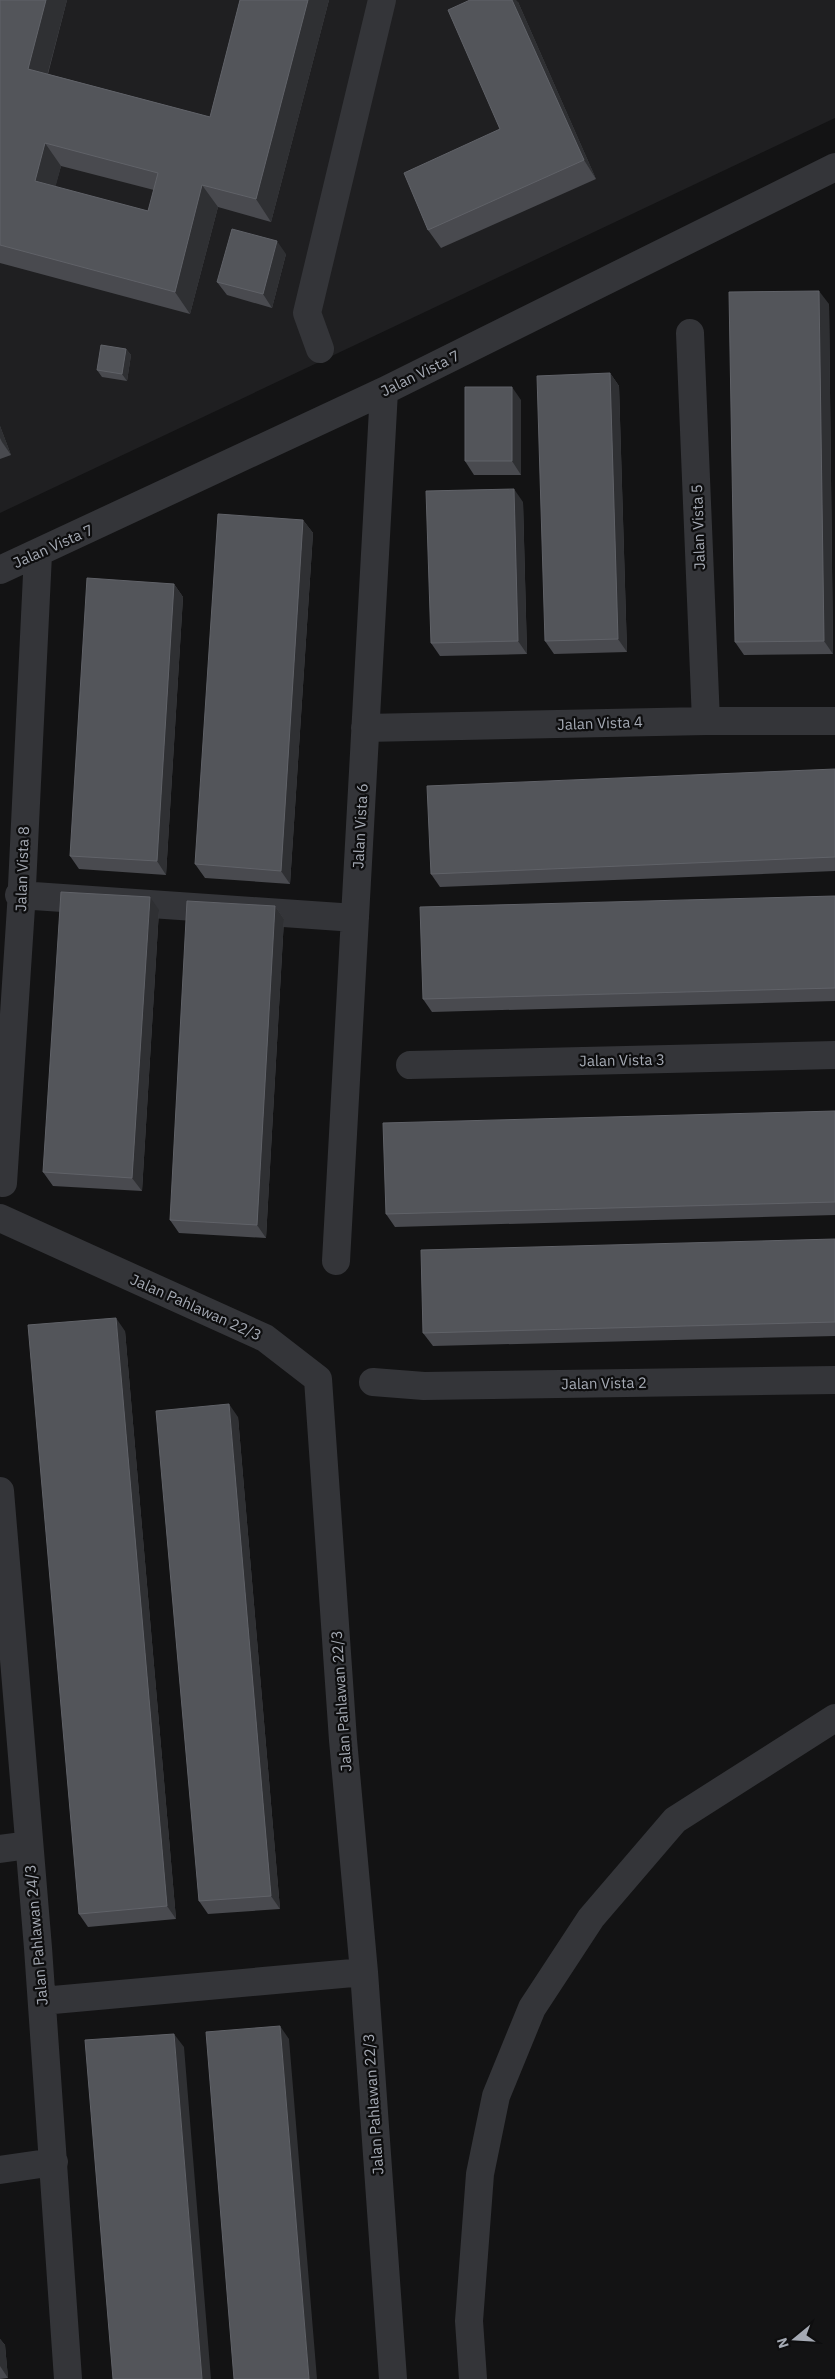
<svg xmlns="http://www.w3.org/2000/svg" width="835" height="2379" font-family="'IBM Plex Sans',sans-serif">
<rect width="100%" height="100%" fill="#131314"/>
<path fill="#1f1f21" d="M0,0H835V118L0,513Z"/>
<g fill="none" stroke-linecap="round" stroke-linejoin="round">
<path stroke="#343539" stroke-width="28" d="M690,333L706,721
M320,349L307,313L382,0
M0,570L384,391L835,167
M365,728L706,721H835
M19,895L355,918
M410,1065L835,1055
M3,1183L21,907L38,554
M0,1218L265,1338L318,1379L343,1740L364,1972L393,2379
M336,1261L384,391
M373,1382L424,1386L835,1380
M0,1491L38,1948L68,2379
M0,1849L29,1845
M42,2001L364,1972
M0,2170L54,2162
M473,2379L469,2321L480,2174L496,2096L532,2008L591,1918L675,1820L835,1718"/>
</g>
<path fill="#494a4f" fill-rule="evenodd" d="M0,0H67L48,74L210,117L240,0H329L271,222L218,207L190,314L0,263ZM61,166L154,190L148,211L55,187Z
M518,2L596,179L441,248L428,230L500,129Z
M286,254L272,308L227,295L217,282Z
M829,304L833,654L744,655L735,642Z
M126,349L131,355L127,381L102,377L97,370Z
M610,373L619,386L627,652L554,654L545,641Z
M521,400V475H474L465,461Z
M0,426L11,455L0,459Z
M523,502L527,654L440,656L431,643Z
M303,520L313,533L290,884L205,878L195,864Z
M174,584L183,597L166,875L79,869L70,856Z
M835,769V871L440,887L431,874Z
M835,896V1001L432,1012L423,999Z
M275,906L284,919L266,1238L179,1233L170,1220Z
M159,910L142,1191L53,1186L43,1172Z
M835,1111V1215L395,1227L386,1214Z
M835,1239V1336L433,1346L423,1333Z
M125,1331L176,1919L88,1927L79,1914Z
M238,1417L280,1909L208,1914L199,1901Z
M0,2339L5,2345L8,2378L0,2379Z"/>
<path fill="#2f3033" d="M46,0H67L43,91L28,69Z
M308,0H329L271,222L256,199Z
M512,0H516L518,2L596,179L584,160Z
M45,143L61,166L51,204L35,181Z
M202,185L218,207L190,314L175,292Z
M277,241L286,254L272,308L263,294Z
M819,291L829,304L833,654L824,641Z
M126,349L131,355L127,381L122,374Z
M610,373L619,386L627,652L618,639Z
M512,387L521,400V475L512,461Z
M0,426L11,455L2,442L0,438Z
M514,489L523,502L527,654L518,641Z
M303,520L313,533L290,884L281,871Z
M174,584L183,597L166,875L157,861Z
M150,897L159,910L142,1191L132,1178Z
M275,906L284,919L266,1238L257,1225Z
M116,1318L125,1331L176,1919L167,1906Z
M229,1404L238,1417L280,1909L271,1896Z
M280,2026L289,2039L317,2379H309Z
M174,2034L184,2047L211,2379H202Z
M0,2339L5,2345L8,2378L0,2366Z"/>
<path fill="#53555a" stroke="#606268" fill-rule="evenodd" d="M0,0H46L28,69L210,117L240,0H308L256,199L202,185L175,292L0,245ZM45,143L158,173L148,211L35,181Z
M470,0H512L584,160L428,230L404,173L500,129L448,10Z
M232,229L277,241L263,294L217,282Z
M819,291L824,641L735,642L729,292Z
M101,345L126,349L122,374L97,370Z
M610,373L618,639L545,641L537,376Z
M465,387H512V461H465Z
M514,489L518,641L431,643L426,491Z
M218,514L303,520L281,871L195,864Z
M87,578L174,584L157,861L70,856Z
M835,769V857L431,874L427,786Z
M61,892L150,897L132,1178L43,1172Z
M835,896V988L423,999L420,907Z
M187,901L275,906L257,1225L170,1220Z
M835,1111V1202L386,1214L383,1123Z
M835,1239V1322L423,1333L421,1250Z
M116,1318L167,1906L79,1914L28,1325Z
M229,1404L271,1896L199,1901L156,1411Z
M280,2026L309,2379H234L206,2032Z
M174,2034L202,2379H113L85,2040Z"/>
<g text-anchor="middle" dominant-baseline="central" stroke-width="4.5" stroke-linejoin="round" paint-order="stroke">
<g font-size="15" fill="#a5aab4" stroke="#0e0e0f">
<text transform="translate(420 373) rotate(-26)">Jalan Vista 7</text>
<text transform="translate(698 527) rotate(-92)">Jalan Vista 5</text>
<text transform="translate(53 546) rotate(-24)">Jalan Vista 7</text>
<text transform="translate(600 723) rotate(-2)">Jalan Vista 4</text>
<text transform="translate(360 826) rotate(-87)">Jalan Vista 6</text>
<text transform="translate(22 869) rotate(-88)">Jalan Vista 8</text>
<text transform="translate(622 1060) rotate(-1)">Jalan Vista 3</text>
<text transform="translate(196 1307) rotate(24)">Jalan Pahlawan 22/3</text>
<text transform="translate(604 1383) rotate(-1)">Jalan Vista 2</text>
<text transform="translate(341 1701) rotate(-94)">Jalan Pahlawan 22/3</text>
<text transform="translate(36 1935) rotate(-95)">Jalan Pahlawan 24/3</text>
<text transform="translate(373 2104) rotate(-94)">Jalan Pahlawan 22/3</text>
</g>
</g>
<g transform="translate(795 2339) rotate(252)" stroke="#0e0e0f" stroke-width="4" paint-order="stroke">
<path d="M0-4L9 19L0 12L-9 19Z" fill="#a5aab4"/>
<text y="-8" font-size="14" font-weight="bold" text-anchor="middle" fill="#a5aab4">N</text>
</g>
</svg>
